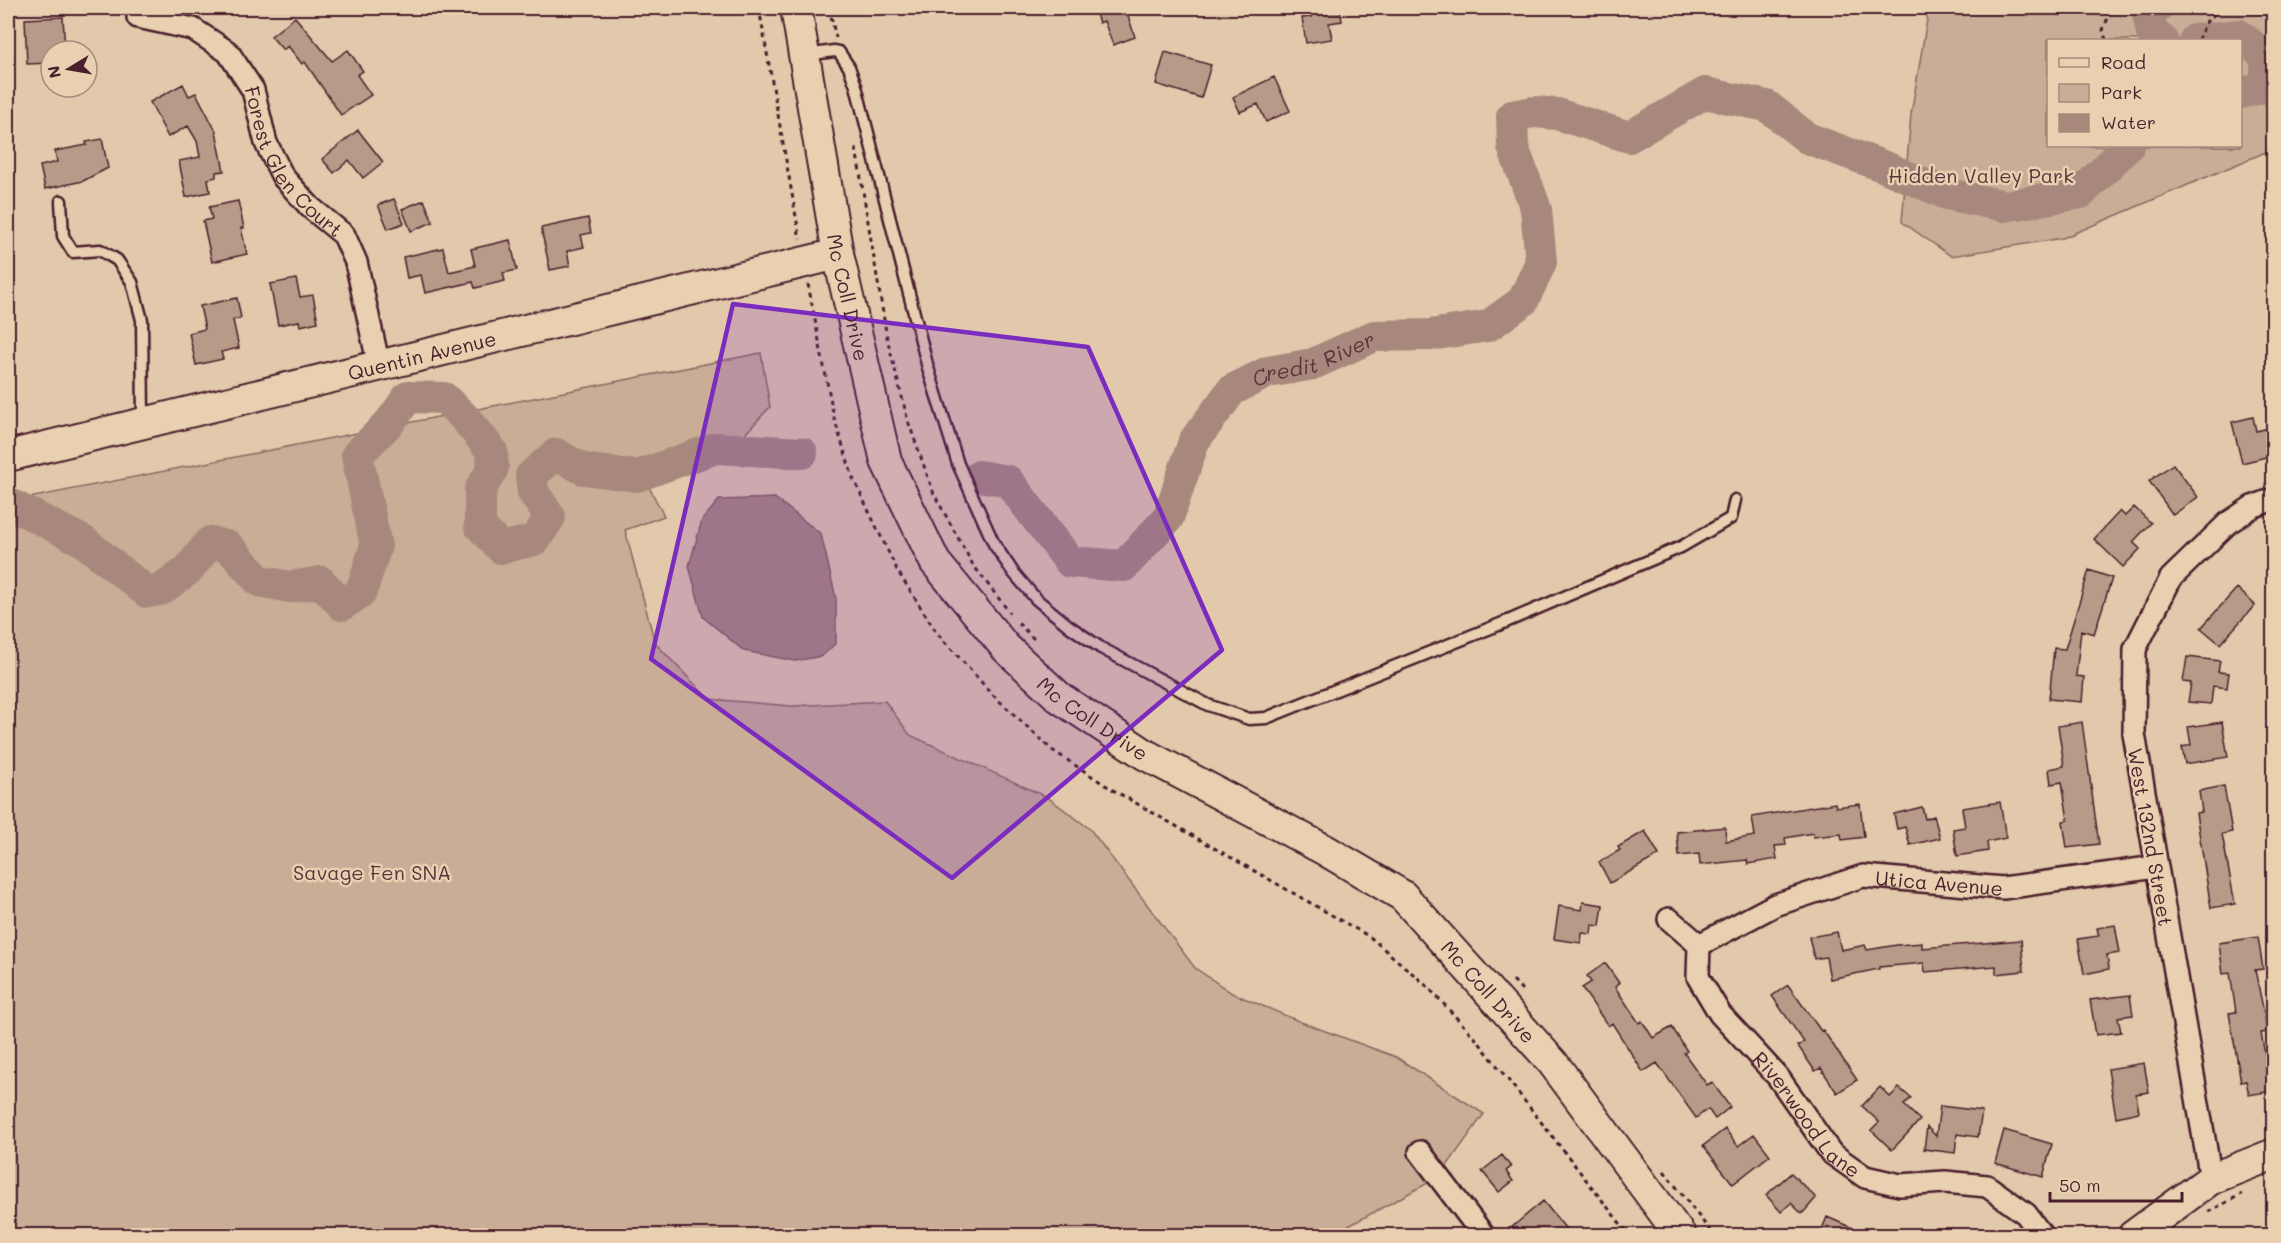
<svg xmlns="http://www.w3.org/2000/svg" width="2281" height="1243" font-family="Mali,sans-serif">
<rect width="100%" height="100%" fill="#e2c9ac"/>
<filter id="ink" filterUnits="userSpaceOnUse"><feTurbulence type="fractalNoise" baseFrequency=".0167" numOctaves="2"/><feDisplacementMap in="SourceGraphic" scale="12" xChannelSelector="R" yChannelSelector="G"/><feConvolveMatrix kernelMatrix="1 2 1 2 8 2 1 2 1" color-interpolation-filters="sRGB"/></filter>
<g filter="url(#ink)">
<path fill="#c9ad96" stroke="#8a6660" stroke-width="1.5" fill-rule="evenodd" d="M1929,8H2273V149L2063,238L1951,256L1902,222L1911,114ZM2048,40H2240V146H2048Z
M761,353L770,407L720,461L694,451L647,483L664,516L625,530L655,643L709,699L792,706L885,701L910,735L1047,797L1090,829L1195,968L1232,993L1301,1022L1396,1057L1484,1114L1439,1177L1332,1235L8,1236V502Z"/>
<path fill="#a8887b" stroke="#825e5b" stroke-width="1.5" d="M775,498L821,534L836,598V643L822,656L795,661L744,651L703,617L689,566L702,520L719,500Z"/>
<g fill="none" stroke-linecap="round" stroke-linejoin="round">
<g stroke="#a8887b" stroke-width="32">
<path d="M2157,8L2148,14L2152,33L2162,40"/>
<path d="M2195,40L2239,35L2267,57L2265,87L2240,93"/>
<path id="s1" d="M979,476L1008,481L1070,562L1124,566L1168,518L1194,441L1232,390L1268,372L1313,364L1374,336L1430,335L1488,326L1523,301L1541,262L1536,209L1513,147L1512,116L1534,112L1557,114L1629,137L1705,93L1767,106L1807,138L1885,167L1947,194L2005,206L2081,193L2128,146"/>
<path d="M8,503L83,541L147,592L161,590L188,570L210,542L229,547L259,581L290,587L321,582L342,605L361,592L376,546L357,455L390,422L408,397L444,398L465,418L492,451L493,468L480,490V526L501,548L535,540L550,517L533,492L531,476L556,454L583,469L637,476L716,448L802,453"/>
</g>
</g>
<path fill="#b79a87" stroke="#4a1f2b" stroke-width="1.5" d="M1094,8H1136L1137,9L1127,13L1135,37L1113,45L1104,21L1099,23Z
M1309,8H1340L1342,21L1329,23L1332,39L1306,43L1302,18L1311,17Z
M63,17L65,51H51V63L27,64L25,19Z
M295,17L332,61L348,50L363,71L357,75L371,95L341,115L305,62L302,64L288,46L283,50L271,36Z
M1165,52L1211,65L1201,98L1156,84Z
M1274,77L1290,111L1266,122L1258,104L1240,112L1233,97Z
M183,84L189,96L196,93L216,131L224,171L216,172V177L208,179L210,192L186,197L179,161L200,157L197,141L188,126L168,137L150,102Z
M358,130L383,162L363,178L349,160L334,173L322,159Z
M102,139L108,168L83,181L45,189L40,166L57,162L55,151L87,145L86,142Z
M394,199L404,223L388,229L378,205Z
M424,200L433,222L411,231L402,209Z
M238,201L244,228H241L247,254L212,262L203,221L212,219L209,207Z
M588,218L591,233L581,235L584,247L567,251L570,266L550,270L541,228Z
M510,240L517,270L503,273L505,281L475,288L473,282L425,293L421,275L407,278L403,257L443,248L449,272L475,266L471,249Z
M296,279L300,297L313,295L318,322L300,326L299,321L278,325L270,284Z
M237,298L241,318L233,320L239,348L221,352L223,359L196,365L189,333L205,329L200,306Z
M2253,417L2256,431L2269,428L2270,431H2274V455L2242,463L2232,422Z
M2173,464L2198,497L2173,515L2149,481Z
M2134,507L2151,523L2133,542L2140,549L2123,567L2094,539L2120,511L2125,516Z
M2089,570L2112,578L2094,634L2081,630L2076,676L2084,677L2082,702L2049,699L2054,648L2065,649Z
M2237,588L2255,605L2220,644L2201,628Z
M2187,657L2220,661L2218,672L2229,673L2227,688L2213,686L2211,704L2188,702L2191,683L2183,682Z
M2082,722L2099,844L2067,848L2063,821L2068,820L2062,782L2051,784L2049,769L2064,766L2058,726Z
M2222,722L2228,757L2185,764L2182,747L2191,745L2188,727Z
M2224,786L2232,832L2222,834L2235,904L2211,908L2196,813L2202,812L2199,791Z
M2000,802L2006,838L1987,842L1988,851L1957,856L1953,829L1965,827L1962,808Z
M1835,803L1836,807L1860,804L1864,837L1842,840L1841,834L1813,837V833L1785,838L1786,845L1775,846L1777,859L1748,864L1747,860L1700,865L1699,854L1679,856L1677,832L1725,827L1726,841L1755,836L1752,817Z
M1922,807L1925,819L1934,816L1940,838L1910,845L1905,827L1897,829L1894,814Z
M1645,831L1659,855L1610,883L1599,862L1620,850L1618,847Z
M1583,902L1603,905L1600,926L1592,925L1591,934L1582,933L1581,943L1554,939L1559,906L1582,910Z
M2115,925L2120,953L2107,955L2109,969L2084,974L2078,939L2099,936L2097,928Z
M1837,932L1841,950L1865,945L1867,950L1897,945L1922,943V948L2021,940L2024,971L1996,974V966L1925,972L1924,963L1879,967V969L1830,979L1826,957L1814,959L1809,937Z
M2258,937L2263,969L2255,970L2268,1032L2261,1033L2272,1091L2249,1095L2246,1081L2241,1082L2229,1013L2236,1012L2230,973L2223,974L2219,943Z
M1605,963L1619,983L1615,987L1639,1023L1642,1021L1653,1038L1672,1027L1687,1051L1684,1053L1707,1085L1712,1082L1730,1107L1715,1119L1708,1109L1696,1118L1657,1063L1643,1072L1612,1023L1608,1026L1582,988L1591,982L1587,976Z
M1788,985L1821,1031L1823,1030L1857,1080L1837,1093L1821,1068L1815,1071L1798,1046L1804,1042L1772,996Z
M2130,995L2133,1015L2118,1017L2121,1032L2096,1035L2090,1000Z
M2144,1063L2149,1092L2136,1094L2139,1112L2116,1117L2108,1069Z
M1880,1087L1890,1097L1899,1088L1911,1098L1904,1105L1920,1120L1892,1150L1871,1130L1879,1122L1862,1106Z
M1940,1106L1982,1111L1978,1137L1957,1134L1955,1153L1924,1149L1927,1127L1936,1136Z
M1725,1129L1738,1146L1754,1134L1770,1155L1733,1184L1703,1146Z
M2004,1130L2052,1144L2043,1177L1995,1163Z
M1502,1155L1511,1167L1506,1171L1513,1181L1499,1192L1482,1171Z
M1791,1173L1816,1198L1802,1214L1791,1203L1781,1212L1766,1195Z
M1543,1201L1566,1229L1559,1236H1519L1512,1227Z
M1827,1217L1871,1236H1819Z"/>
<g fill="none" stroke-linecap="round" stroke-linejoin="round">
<defs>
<path id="lane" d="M807,55L834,51L839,52L849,67L856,86L928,368L958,464L994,544L1013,572L1036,599L1069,626L1101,648L1208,705L1249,719L1266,718L1508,621L1681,547L1731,518L1735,500
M61,201L63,236L73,252L100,250L117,260L132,282L142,320L143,420"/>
<g id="street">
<path id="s2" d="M138,17L193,29L228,52L253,90L266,143L283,177L311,208L344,235L356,262L379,366"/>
<path id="s3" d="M1669,919L1699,945L1698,977L1720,1014L1778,1077L1831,1153L1865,1177L1900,1185L1945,1182L1987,1186L2026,1214L2042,1236"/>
<path id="s4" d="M1699,945L1775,905L1863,876L2003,888L2156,867"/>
<path d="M1420,1152L1484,1236"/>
<path d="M2211,1179L2134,734L2135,649L2171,578L2228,523L2252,507L2274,499"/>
</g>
<g id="secondary">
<path id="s5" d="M796,8L838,254L886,461L935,562L1006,648L1060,698L1146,755L1325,850L1403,896L1553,1063L1681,1236"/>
<path id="s6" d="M8,456L838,254"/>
<path d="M2133,1236L2211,1179L2274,1154"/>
</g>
</defs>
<use href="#lane" stroke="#4a1f2b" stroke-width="15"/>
<use href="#street" stroke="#4a1f2b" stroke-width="26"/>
<use href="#secondary" stroke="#4a1f2b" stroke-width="34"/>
<path stroke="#4a1f2b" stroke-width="3" stroke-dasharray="4.5 4.5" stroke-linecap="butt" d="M759,8L800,239
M829,8L836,38
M2106,40L2103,30L2112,8
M2198,40L2206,22L2220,8
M856,148L887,338L908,421L934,494L973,565L1010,613
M808,284L834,418L853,478L897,570L937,633L993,695L1052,750L1113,790L1370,937L1427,986L1477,1040L1630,1236
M1018,623L1034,639
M1513,980L1525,993
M1664,1171L1714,1236
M2208,1212L2242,1194"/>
<use href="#lane" stroke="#e8d0b1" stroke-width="10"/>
<use href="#street" stroke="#e8d0b1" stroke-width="21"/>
<use href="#secondary" stroke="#e8d0b1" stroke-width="30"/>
</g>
</g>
<path fill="#7b2cbf" fill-opacity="0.2" stroke="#7b2cbf" stroke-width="4.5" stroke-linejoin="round" d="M733,304L1088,347L1222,650L952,878L651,659Z"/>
<g text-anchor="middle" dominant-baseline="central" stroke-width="5" stroke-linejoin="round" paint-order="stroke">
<g font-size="20" fill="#4a1f2b" stroke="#e8d0b1">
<text stroke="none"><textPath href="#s2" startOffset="228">Forest Glen Court</textPath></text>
<text stroke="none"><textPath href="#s5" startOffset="294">Mc Coll Drive</textPath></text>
<text stroke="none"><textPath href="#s6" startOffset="426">Quentin Avenue</textPath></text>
<text stroke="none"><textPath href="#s5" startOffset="798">Mc Coll Drive</textPath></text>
<text transform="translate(2151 837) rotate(80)">West 132nd Street</text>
<text stroke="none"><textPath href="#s4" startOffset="255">Utica Avenue</textPath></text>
<text stroke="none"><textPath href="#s5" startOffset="1284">Mc Coll Drive</textPath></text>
<text stroke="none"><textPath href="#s3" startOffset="248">Riverwood Lane</textPath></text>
</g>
<g font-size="20" fill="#5d343b" stroke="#e8d0b1">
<text x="1981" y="175">Hidden Valley Park</text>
<text x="372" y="872">Savage Fen SNA</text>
</g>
<g font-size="21" font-style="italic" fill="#5d343b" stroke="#e8d0b1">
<text stroke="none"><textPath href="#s1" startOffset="483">Credit River</textPath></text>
</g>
</g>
<rect width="2281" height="1243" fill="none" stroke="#e8d0b1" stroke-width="30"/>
<rect x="15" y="15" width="2251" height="1213" fill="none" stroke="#4a1f2b" stroke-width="2" filter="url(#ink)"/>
<rect x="2047" y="39" width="195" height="108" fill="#e8d0b1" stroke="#a9897b" stroke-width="1.5"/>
<rect x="2059" y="58" width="30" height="9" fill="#e8d0b1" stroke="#a9897b" stroke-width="1.5"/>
<text x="2101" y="69" font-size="18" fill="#4a1f2b">Road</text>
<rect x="2059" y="84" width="30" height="18" fill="#c9ad96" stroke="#a9897b" stroke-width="1.5"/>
<text x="2101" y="99" font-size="18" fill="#4a1f2b">Park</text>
<rect x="2059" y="114" width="30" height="18" fill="#a8887b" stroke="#a9897b" stroke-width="1.5"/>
<text x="2101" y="129" font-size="18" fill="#4a1f2b">Water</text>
<g transform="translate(69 69) rotate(259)"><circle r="28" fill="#e8d0b1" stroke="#a9897b" stroke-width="1.5"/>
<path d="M0-4.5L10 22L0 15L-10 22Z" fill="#4a1f2b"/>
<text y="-9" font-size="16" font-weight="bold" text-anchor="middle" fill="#4a1f2b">N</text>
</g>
<path d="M2050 1192v9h132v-9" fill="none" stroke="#4a1f2b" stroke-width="3"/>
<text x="2059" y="1192" font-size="18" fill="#4a1f2b" stroke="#e8d0b1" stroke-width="4.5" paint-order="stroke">50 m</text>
</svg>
